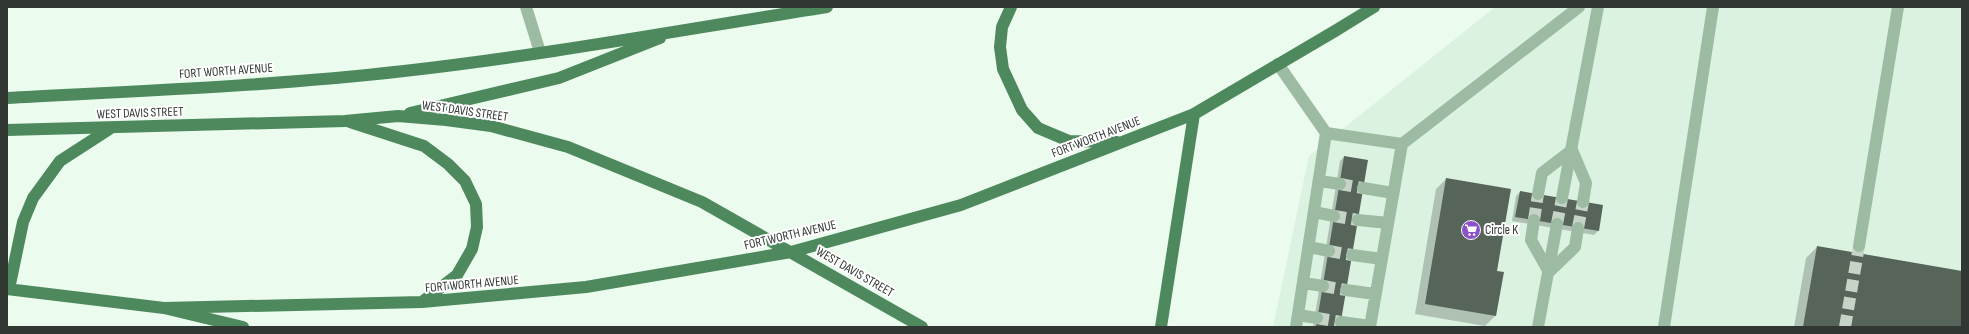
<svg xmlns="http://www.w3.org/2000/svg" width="1969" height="334" font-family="'Sofia Sans Condensed',sans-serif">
<rect width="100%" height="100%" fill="#ebfbee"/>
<path fill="#dbf2e0" d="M1495,7H1962V327H1273L1309,156Z"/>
<path fill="#0003" d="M1344,157L1339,327H1313L1340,161Z
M1446,179L1495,316L1485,326L1415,314L1436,189Z
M1520,192L1602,206L1598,231L1594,235L1512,221L1516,196Z
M1817,247L1962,272V327H1794L1806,258Z"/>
<path fill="#57645a" d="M1344,156L1368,160L1340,327H1316Z
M1446,178L1511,189L1497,271L1504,272L1496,316L1425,304Z
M1520,191L1603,205L1599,231L1515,217Z
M1817,246L1962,271V327H1803Z"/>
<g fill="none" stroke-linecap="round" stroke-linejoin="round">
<path stroke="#c6d4c8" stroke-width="12" stroke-dasharray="12 6" stroke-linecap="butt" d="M1340,184L1363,188
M1334,216L1358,220
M1534,220L1538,194
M1557,224L1562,198
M1578,228L1583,202
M1329,251L1352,255
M1323,286L1346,290
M1317,318L1341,322
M1845,327L1859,246"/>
<path stroke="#9dbba3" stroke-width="12" d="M526,7L540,52
M1278,64L1326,133L1296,327
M1326,133L1402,144
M1319,181L1340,184
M1363,188L1393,193
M1538,194L1542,173L1572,150L1586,183L1583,202
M1562,198L1598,7
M1314,212L1334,216
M1358,220L1388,223
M1534,220L1531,240L1549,272L1575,247L1578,228
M1859,246L1898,7
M1309,247L1329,251
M1352,255L1382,259
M1303,283L1323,286
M1346,290L1375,294
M1298,315L1317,318
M1341,322L1370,326
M1370,327L1402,144L1579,7
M1538,327L1557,224
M1664,327L1713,7"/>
<path stroke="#4e895e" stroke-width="12" d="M1011,7L1002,27L1000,47L1003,69L1022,110L1038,128L1069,141L1117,142
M7,98C139,91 272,86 404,71C546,55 686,29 827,7
M410,113L559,78L660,38
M350,122L424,146L448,164L465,181L476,204L477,227L472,249L457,275L422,302
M7,130L345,121L398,116L446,120L491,126L568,147L702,202L922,327
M7,289L164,308L243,327
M9,289L23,222L33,198L60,161L111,128
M164,308L422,302L586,287L791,252L961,205L1194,114L1335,31L1374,7
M1161,327L1194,114"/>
</g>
<defs>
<symbol id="supermarket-disc" viewBox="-11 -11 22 22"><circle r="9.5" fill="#8b52c9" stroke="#fff"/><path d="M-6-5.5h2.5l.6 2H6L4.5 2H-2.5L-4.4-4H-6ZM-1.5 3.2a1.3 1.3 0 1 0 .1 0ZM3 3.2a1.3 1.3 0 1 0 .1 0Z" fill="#fff"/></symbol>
</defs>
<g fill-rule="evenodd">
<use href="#supermarket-disc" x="1460" y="219" width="22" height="22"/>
</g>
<g text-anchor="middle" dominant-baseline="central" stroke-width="4" stroke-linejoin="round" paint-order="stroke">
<g font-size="13" fill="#313732" stroke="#fff">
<text transform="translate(226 71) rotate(-4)">FORT WORTH AVENUE</text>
<text transform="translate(465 111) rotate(8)">WEST DAVIS STREET</text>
<text transform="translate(140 113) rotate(-2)">WEST DAVIS STREET</text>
<text transform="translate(1096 137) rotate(-21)">FORT WORTH AVENUE</text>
<text transform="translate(790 235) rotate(-13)">FORT WORTH AVENUE</text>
<text transform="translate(855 272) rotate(30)">WEST DAVIS STREET</text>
<text transform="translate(472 284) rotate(-5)">FORT WORTH AVENUE</text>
</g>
<g font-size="13" fill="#313732" stroke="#fff" text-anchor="start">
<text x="1485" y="230">Circle K</text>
</g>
</g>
<rect width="1969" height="334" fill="none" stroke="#313732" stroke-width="16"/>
</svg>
